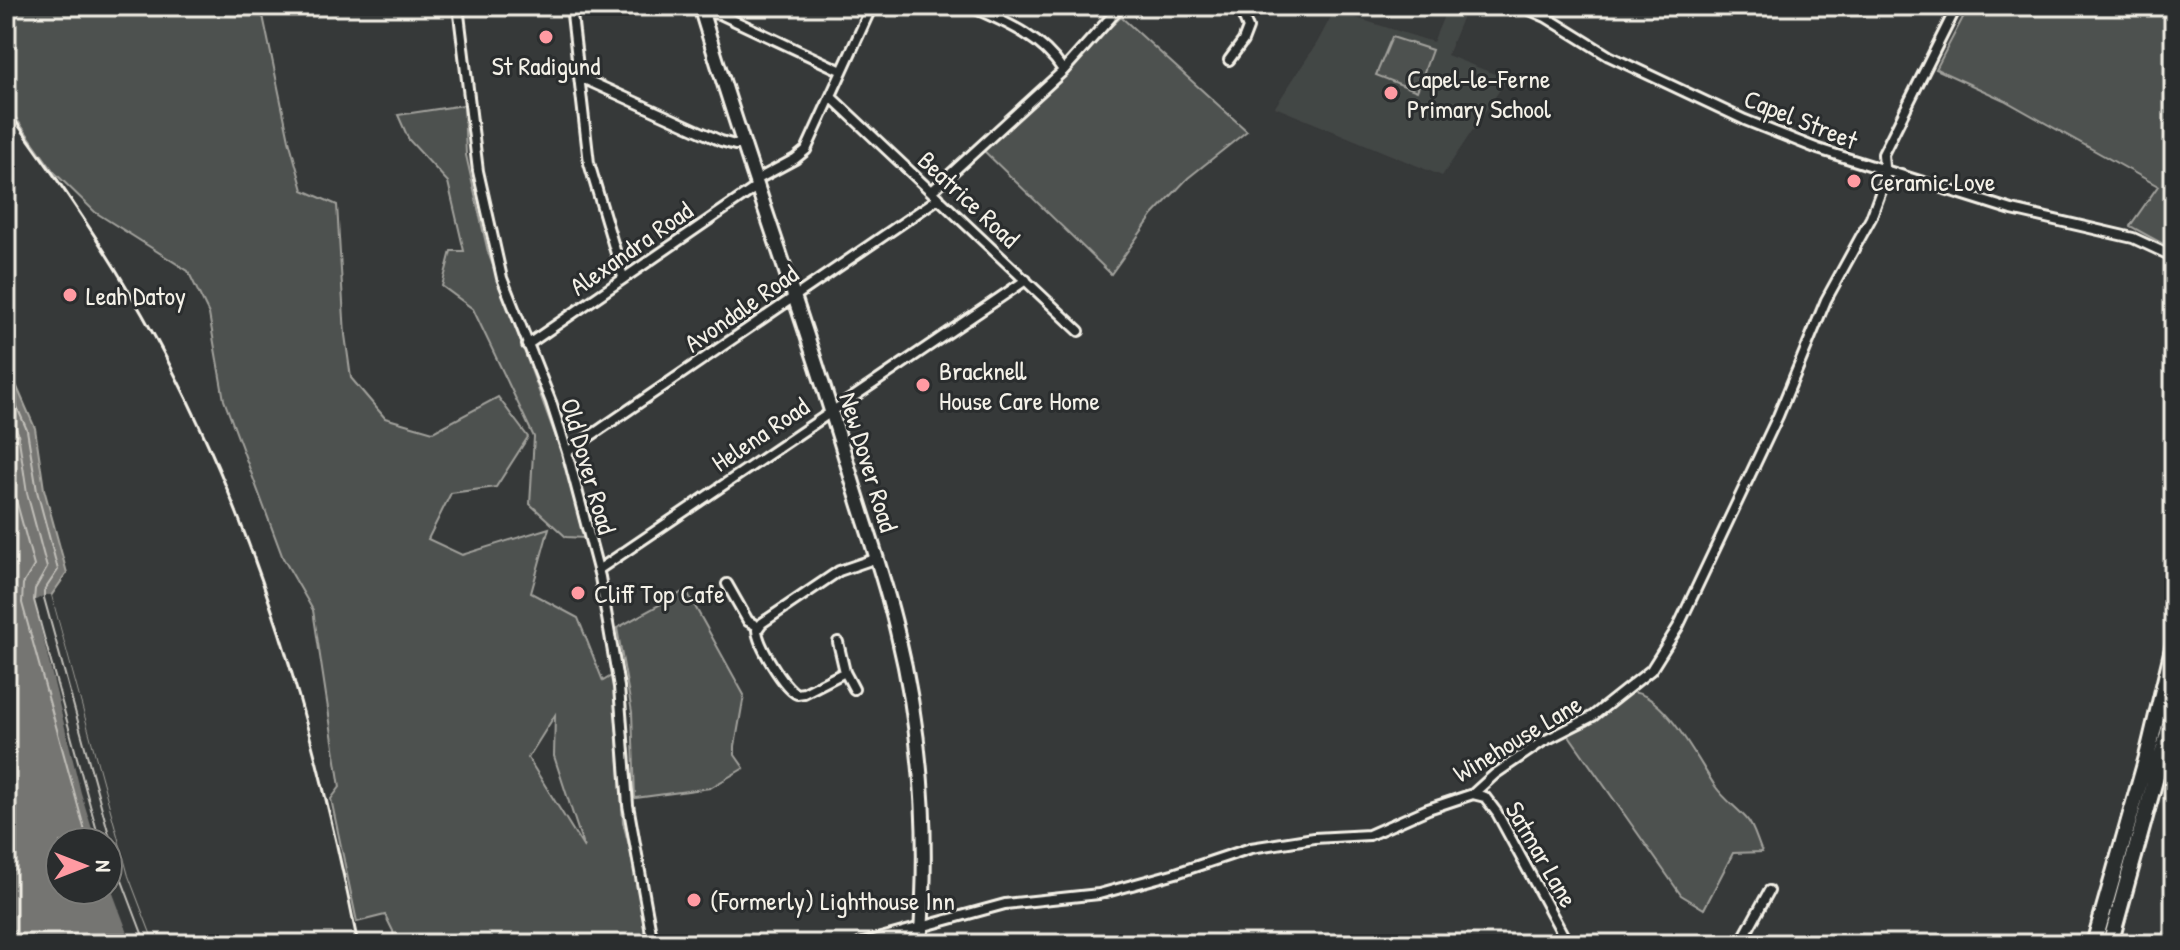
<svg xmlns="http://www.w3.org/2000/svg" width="2180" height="950" font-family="'Patrick Hand',sans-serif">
<rect width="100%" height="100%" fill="#363939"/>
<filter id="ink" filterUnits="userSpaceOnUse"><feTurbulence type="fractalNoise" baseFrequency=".0125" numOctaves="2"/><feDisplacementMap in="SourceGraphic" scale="16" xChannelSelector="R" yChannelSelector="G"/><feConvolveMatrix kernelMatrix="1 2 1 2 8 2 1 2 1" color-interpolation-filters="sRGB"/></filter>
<g filter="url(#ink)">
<path fill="#434645" d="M1448,6H1467L1447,55L1507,79L1442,176L1275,107L1317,43L1334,11L1433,42Z"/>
<path fill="#4e514f" stroke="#a1a19c" stroke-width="2" fill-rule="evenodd" d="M6,6H261L289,140L303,190L337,205L345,335L351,378L385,418L433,432L498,397L528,437L496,487L451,493L428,539L462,555L549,528L531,593L578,618L603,681L613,675L623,822L642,896L645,944H395L393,931L385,915L357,922L331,799L340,787L313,610L283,558L224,400L209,314L188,271L95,212L54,172L11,111L14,106L6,97ZM555,715L554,756L584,848L528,758Z
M1969,6H2174V250L2130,226L2158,186L2004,100L1936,69Z
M1121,17L1247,131L1188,178L1153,215L1111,274L981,148Z
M1392,37L1432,50L1417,91L1376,75Z
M464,105L466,155L488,252L562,454L584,538L566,537L530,504L534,437L473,309L442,286L451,251H464L448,182L409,140L398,115Z
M686,590L744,695L735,746V755L744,768L710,788L635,798L632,712L617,628Z
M1629,692C1664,691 1698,761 1715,786C1724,799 1736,807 1746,818C1754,826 1757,841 1762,852L1733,853L1704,909L1681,895L1568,734L1588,726Z"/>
<path fill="#757572" stroke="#a8a7a1" stroke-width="2" fill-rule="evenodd" d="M6,362L35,428L44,489L67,573L51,596L128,876L154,944H6ZM60,842H108V890H60Z"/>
<path fill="#363939" d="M45,595H51L128,876L154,944H132L108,880V842H96L81,793L34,601Z"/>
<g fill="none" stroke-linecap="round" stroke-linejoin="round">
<path stroke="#c1bfb9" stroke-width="2" d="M6,382L27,430L37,491L58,570L44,591V598L121,878L146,944
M6,406L18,433L27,493L47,568L35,589L34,600L100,842
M6,436L15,496L34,566L23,584L22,603L88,842"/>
<defs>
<path id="street" d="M458,6L478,171L502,278L551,402L567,452L600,577L619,687L628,805L653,944
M571,6L589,163L623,277
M969,6C1005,22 1041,36 1063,70
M1228,6L1242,14L1248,28L1243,41L1229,60
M1521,6L1546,17L1609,56L1745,120L1818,149L2012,210L2133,238L2174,257
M703,16L710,13L720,14L842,71
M580,77L721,141L735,145L744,143
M831,97L1079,331
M756,180L795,159L806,150L872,6
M932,191L1063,71L1121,6
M527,345L758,186
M567,452L939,198
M598,570L1026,280
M727,584L748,621L759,627
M838,642L845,672L804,693L797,694C784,688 758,645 757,630L762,623L839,571L877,558
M845,672L854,689
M1473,794L1485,797L1497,813L1568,944
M859,944L1005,904L1099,894L1176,873L1251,848L1314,838L1369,835L1428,809L1473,794L1495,774L1542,742L1593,716L1651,670L1678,627L1778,416L1826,300L1871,218L1885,180L1883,154L1957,6
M1740,944L1769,891"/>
<path id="secondary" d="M700,6C747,165 806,321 852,480C867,530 885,579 897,631C922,733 929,839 920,944"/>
<path id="highway" d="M2094,944L2147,757L2174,644
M2110,944L2174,711"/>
</defs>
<use href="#street" stroke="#f4f1e8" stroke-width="14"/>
<use href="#secondary" stroke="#f4f1e8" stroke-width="18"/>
<use href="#highway" stroke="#f4f1e8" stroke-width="20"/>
<use href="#street" stroke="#2a2d2e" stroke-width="8"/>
<use href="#secondary" stroke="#2a2d2e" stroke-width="12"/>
<use href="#highway" stroke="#2a2d2e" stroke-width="14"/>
<path stroke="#f4f1e8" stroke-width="3" d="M6,108C60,182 111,256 155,337C258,526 316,734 358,944"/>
</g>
</g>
<g fill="#ff9aa2" stroke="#2a2d2e" stroke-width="3">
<circle cx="546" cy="37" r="8"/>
<circle cx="1391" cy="93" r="8"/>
<circle cx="1854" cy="181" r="8"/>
<circle cx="70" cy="295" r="8"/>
<circle cx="923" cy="385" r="8"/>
<circle cx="578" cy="593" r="8"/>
<circle cx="694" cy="900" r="8"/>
</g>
<g text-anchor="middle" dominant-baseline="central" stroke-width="6" stroke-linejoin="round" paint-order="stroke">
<g font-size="26" fill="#f4f1e8" stroke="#2a2d2e" text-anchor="start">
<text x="546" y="65" text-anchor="middle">St Radigund</text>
<text x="1407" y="78">Capel-le-Ferne<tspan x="1407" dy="30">Primary School</tspan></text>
<text x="1870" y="181">Ceramic Love</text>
<text x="86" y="295">Leah Datoy</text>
<text x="939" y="370">Bracknell<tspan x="939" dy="30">House Care Home</tspan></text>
<text x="594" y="593">Cliff Top Cafe</text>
<text x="710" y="900">(Formerly) Lighthouse Inn</text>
</g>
<g font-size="26" fill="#f4f1e8" stroke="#2a2d2e">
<text transform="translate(1801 119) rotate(22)">Capel Street</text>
<text transform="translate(969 199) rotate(43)">Beatrice Road</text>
<text transform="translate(631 248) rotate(-35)">Alexandra Road</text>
<text transform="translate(741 308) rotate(-35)">Avondale Road</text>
<text transform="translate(760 434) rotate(-34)">Helena Road</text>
<text transform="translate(869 462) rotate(73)">New Dover Road</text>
<text transform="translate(589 466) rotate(74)">Old Dover Road</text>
<text transform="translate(1517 738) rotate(-31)">Winehouse Lane</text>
<text transform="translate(1542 854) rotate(60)">Satmar Lane</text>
</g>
</g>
<rect width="2180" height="950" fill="none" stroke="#2a2d2e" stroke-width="32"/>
<rect x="16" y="16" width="2148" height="918" fill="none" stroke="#f4f1e8" stroke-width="3" filter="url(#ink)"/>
<g transform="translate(84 866) rotate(90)"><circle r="38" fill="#2a2d2e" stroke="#7b7b78" stroke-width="2"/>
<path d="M0-6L14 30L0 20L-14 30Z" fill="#ff9aa2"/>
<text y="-12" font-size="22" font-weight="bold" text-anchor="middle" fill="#f4f1e8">N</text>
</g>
</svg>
